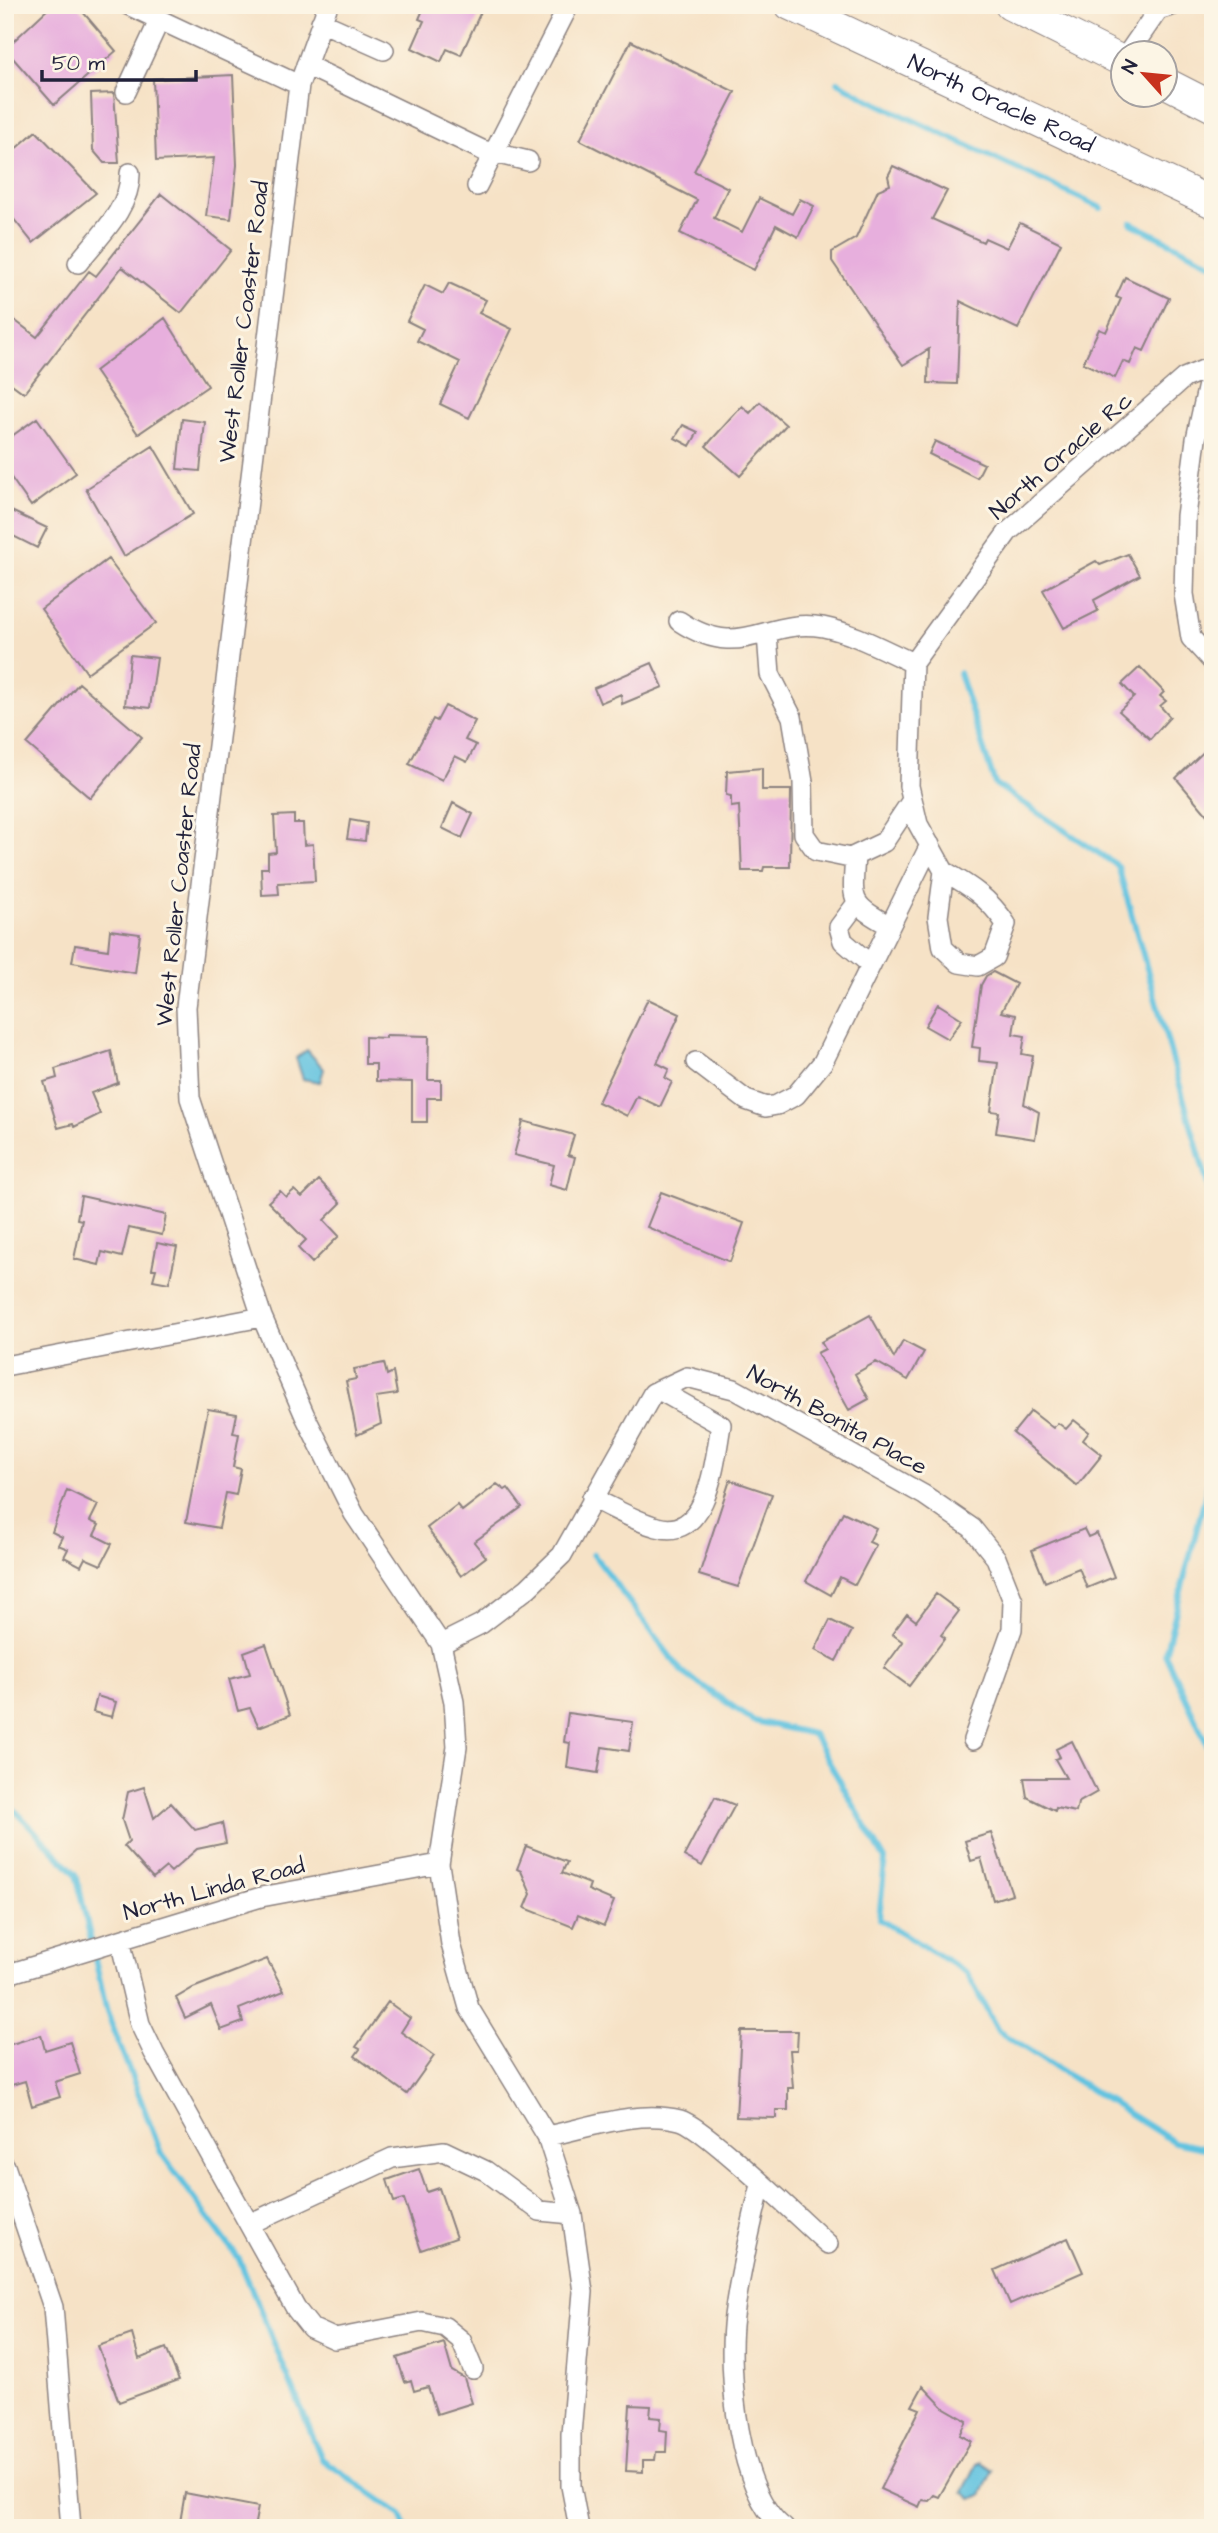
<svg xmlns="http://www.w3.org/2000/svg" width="1218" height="2533" font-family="'Architects Daughter',sans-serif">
<rect width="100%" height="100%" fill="#fcf5e5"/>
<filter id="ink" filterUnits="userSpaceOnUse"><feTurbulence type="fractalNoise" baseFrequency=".0143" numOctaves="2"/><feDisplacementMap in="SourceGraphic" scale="14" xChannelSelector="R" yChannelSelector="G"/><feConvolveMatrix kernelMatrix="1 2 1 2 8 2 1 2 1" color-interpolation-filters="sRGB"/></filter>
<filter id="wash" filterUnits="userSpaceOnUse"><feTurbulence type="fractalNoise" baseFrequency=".00686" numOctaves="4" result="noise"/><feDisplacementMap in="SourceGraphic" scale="28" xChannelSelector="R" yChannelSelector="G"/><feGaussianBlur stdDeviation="1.57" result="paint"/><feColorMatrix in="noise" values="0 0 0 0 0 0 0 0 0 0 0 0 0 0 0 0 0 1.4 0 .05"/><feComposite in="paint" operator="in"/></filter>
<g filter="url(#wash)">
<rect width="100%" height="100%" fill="#f6e2c6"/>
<path fill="#62c3e0" stroke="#42728e" stroke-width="2" d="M307,1050L324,1069L320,1082L303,1079L296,1058Z
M981,2462L993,2470L981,2495L972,2499L963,2492L977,2464Z"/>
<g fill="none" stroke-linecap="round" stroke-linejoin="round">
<path stroke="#62c3e0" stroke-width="6" d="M838,82L872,101L1101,208
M1131,223L1213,264
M959,673L995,784L1118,866L1213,1203
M1213,1465L1165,1654L1213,1757
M593,1554L682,1672L754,1721L813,1734L885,1860L879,1919L967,1973L998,2031L1174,2142L1213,2150
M5,1800L76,1874L107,2012L161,2153L239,2259L322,2459L401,2514L406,2528
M1213,2435L1210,2439L1213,2443"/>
</g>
<g id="blocks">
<path fill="#e7afdd" d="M52,5H77L116,51L54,105L5,49Z
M425,5H484L461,55L447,49L441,62L412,48L424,21L419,19Z
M631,41L735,92L694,171L728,188L714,218L742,232L759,198L792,214L800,199L814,206L798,237L776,225L754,270L680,233L697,200L580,140Z
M233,75L237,165L231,219L206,216L214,158L156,161L153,79Z
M114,93L119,163H104L93,150L91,94Z
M36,131L96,193L33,243L5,208V158Z
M893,166L947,191L932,219L983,242L985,238L1007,248L1020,223L1061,243L1018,329L960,301L957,384L928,383L929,349L903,365L832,261V252L856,238L878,190L890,185L888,176Z
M161,194L231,250L181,313L122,267L24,393L5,379V313L37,337L89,271L96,276Z
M1125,277L1169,298L1144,351L1137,348L1130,364L1123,361L1115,378L1083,363L1099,329L1106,332L1121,299L1116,297Z
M449,283L486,300L479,313L512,329L469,418L440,404L460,362L417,341L423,329L407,321L425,285L443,294Z
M165,318L208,386L138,434L95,371Z
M760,402L786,425L740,476L706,446L742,406L750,413Z
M37,418L76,473L31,506L5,469V441Z
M182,419L205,422L200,471L177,469Z
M683,425L698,432L690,446L675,438Z
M935,441L984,464L977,478L929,454Z
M153,446L193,514L124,556L86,489Z
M5,508L47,528L37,548L5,532Z
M1128,554L1140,575L1094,600L1098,611L1064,628L1043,590L1096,561L1100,565Z
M108,559L156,623L87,673L41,609Z
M130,655L157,658L150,708L125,705Z
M652,663L663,687L622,704L621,694L600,703L594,688Z
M1140,667L1164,692L1160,696L1166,701L1160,706L1170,717L1150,739L1119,711L1134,697L1122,684Z
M79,683L142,737L90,798L27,744Z
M445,706L475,721L465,740L476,745L467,762L455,756L442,780L409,764L433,719L437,721Z
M1213,743V822L1176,778Z
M762,768V790H791L790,867H764L763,871H742L739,806L731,807V796L726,795L727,771Z
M453,803L473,814L462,838L442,828Z
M294,815V823H303L304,845L313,844L315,881L278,883L279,894L262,895L261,868H268V853L276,852L274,816Z
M350,820L367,823L365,841L347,839Z
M110,930L140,934L135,973L72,962L75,945L108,950Z
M993,972L1016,984L1001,1012L1016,1015L1013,1034L1025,1036L1022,1054L1033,1056L1024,1104L1039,1112L1035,1139L996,1133L999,1112L991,1111L998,1063L979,1061L980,1048L972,1047L981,985L986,976Z
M648,999L680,1014L657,1063L669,1069L665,1078L672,1082L660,1107L637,1096L627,1116L598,1102Z
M938,1004L962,1019L948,1039L925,1026Z
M386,1035L429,1036L428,1080H441V1098H427V1122H412V1082L376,1081V1064H365V1037L386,1038Z
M111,1051L118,1083L91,1093L100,1114L74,1127L73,1124L58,1128L44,1082L57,1078L55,1069Z
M523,1121L574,1135L568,1155L575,1157L567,1190L549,1185L554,1165L514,1155Z
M319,1180L341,1203L324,1220L339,1236L312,1263L298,1248L306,1240L268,1202L280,1191L286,1197L294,1190L302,1197Z
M661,1192L744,1223L730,1262L647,1227Z
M81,1196L166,1215L162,1235L129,1228L122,1257L102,1252L99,1265L74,1259L82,1220L77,1219Z
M157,1243L177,1247L169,1283L153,1280L156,1269H152Z
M870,1315L894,1358L903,1341L924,1352L908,1380L876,1362L855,1374L869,1399L849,1410L817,1353L825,1349L821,1342Z
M384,1363L387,1375L393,1372L397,1394L376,1397L381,1424L357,1435L346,1381L356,1379L354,1369Z
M208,1409L237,1414L233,1433L239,1434L233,1467L241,1469L236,1495L226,1493L219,1528L186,1522Z
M1031,1411L1053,1428L1058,1423L1066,1429L1074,1420L1089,1432L1083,1440L1102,1455L1077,1486L1013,1433Z
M730,1480L772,1494L738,1587L699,1575Z
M497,1484L505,1490L508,1488L522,1507L474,1542L486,1557L461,1576L427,1528L457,1505L462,1511Z
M67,1490L98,1505L90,1521L99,1525L94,1535L112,1544L101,1565L85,1558L81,1566L64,1557L68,1549L58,1545L62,1537L52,1532Z
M843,1512L876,1528L869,1542L876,1545L855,1585L840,1577L831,1595L806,1581Z
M1084,1529L1088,1537L1097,1533L1114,1577L1087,1588L1079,1568L1045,1582L1032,1550Z
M936,1594L959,1611L941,1635L945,1638L909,1686L884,1668L903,1642L892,1634L907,1614L916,1621Z
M830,1620L852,1631L836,1661L815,1650Z
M266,1644L290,1715L259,1727L250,1708L238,1711L229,1679L250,1674L244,1652Z
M97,1696L116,1702L112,1717L93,1712Z
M568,1713L633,1722L629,1751L602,1747L598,1773L567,1768L570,1743L564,1742Z
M1072,1741L1097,1792L1078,1803L1076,1812L1056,1808L1055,1811L1027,1797L1024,1778H1066L1055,1759L1060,1757L1056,1749Z
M144,1787L154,1818L171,1803L195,1830L222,1823L226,1843L197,1849L171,1872L166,1867L153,1878L124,1846L129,1841L122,1820L128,1792Z
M715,1797L735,1805L702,1866L684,1856Z
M991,1833L1012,1894L993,1900L981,1858L971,1861L965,1841Z
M526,1846L567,1862L562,1873L590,1884L588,1890L614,1901L604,1926L578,1915L573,1927L525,1908L531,1894L521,1871L517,1869Z
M267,1959L284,1991L239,2009L243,2022L221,2030L211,2005L185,2018L176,1998L193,1988Z
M388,2002L410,2018L401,2032L434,2056L407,2094L355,2056L360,2049L356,2047Z
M741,2031H798L797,2050H790L793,2088H788V2110H776V2118L736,2117Z
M41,2035L45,2050L70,2042L80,2074L55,2082L60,2097L32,2106L25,2081L5,2087V2046Z
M419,2169L427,2192L439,2188L456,2238L421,2250L404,2199L394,2202L387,2180Z
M1068,2238L1083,2272L1010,2304L995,2270Z
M132,2334L139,2359L166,2348L179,2380L119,2402L98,2346Z
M444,2343L452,2371L464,2378L472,2403L437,2414L428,2387L414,2391L411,2380L405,2382L397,2358Z
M923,2386L943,2407L967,2421L960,2435L971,2441L939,2497L934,2495L929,2501L922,2500L919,2507L880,2489L920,2409L912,2406Z
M630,2405L651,2406L650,2417L661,2418L660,2430L667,2431L666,2452H656L655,2460H643V2472L626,2471Z
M185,2493L258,2507L254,2528H179Z"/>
</g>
</g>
<g filter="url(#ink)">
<use href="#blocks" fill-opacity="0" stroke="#8c8280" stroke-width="2"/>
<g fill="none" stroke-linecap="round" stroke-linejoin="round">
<defs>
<path id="minor" d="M128,5L299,85
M328,5L299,85L186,1007L190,1098L262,1317L305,1416L354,1514L441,1644L454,1702L457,1747L439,1864L451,1944L469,2008L547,2136L572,2214L583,2292L571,2434V2486L579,2528
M321,22L384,50
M1129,52L1158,10L1174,5
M306,65L482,150L528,161
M126,92L159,21
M477,186L569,5
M78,263C98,237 131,208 130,173
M1212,366L1196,439L1186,516L1184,594L1191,638L1213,662
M679,621C742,663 765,617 823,627C854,633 884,650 913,663
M767,634L770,674L792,717L803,782L804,834L816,851L850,858L884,842L912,800
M855,856C852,902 849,903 890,926
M944,871C970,886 989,898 1006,924L994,957L978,966L959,963L943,948L938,917L944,871L918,824L909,786L913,663L1008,532L1184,378L1213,366
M857,903L839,927L843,941L871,965
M696,1062L746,1100L766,1107L777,1105L796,1095L823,1062L930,845
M10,1365L262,1317
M592,1498C613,1508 635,1521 657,1527C709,1542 715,1458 721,1425L659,1390
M441,1644L481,1624L528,1588L562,1555L653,1393L687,1377L734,1389L924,1495L972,1528L996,1558L1013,1601L1012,1629L973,1740
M120,1940L140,2024L154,2053L296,2309L311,2328L335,2339L422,2322L445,2327L461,2340L473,2369
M5,1975L261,1897L439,1864
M547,2136C588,2128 638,2109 680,2120C705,2127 802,2221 828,2244
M5,2166L53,2307L71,2528
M761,2185C750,2229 740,2272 734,2316C727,2371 738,2494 784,2528
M249,2224L392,2158L444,2151L486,2171L540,2211L572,2214"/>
<g id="highway">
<path id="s1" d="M790,5L1213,203"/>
<path d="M1010,5L1124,62"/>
<path d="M1166,83L1213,107"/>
</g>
</defs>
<use href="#minor" stroke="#8c8280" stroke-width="22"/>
<use href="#highway" stroke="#8c8280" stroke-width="32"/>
<use href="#minor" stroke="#fff" stroke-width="19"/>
<use href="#highway" stroke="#fff" stroke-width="30"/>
</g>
</g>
<g text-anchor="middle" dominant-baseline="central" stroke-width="6" stroke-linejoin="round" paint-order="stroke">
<g font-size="23" fill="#22223b" stroke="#fcf5e5">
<text stroke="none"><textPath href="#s1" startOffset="233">North Oracle Road</textPath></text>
<text transform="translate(244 322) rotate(-83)">West Roller Coaster Road</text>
<text transform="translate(1061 456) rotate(-41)">North Oracle Rc</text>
<text transform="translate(179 885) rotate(-84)">West Roller Coaster Road</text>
<text transform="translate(837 1420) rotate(29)">North Bonita Place</text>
<text transform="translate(214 1889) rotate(-15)">North Linda Road</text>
</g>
</g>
<rect width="1218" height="2533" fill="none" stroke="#fcf5e5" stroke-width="28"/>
<g transform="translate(1144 74) rotate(297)"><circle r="33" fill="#fcf5e5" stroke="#a5a1a1" stroke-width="2"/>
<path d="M0-5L12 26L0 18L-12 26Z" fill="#c8321e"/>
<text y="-10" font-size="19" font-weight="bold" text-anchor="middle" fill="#22223b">N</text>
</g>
<path d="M42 70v10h154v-10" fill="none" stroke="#22223b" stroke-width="3.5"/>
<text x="52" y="70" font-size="21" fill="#22223b" stroke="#fcf5e5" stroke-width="5" paint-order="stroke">50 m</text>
</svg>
